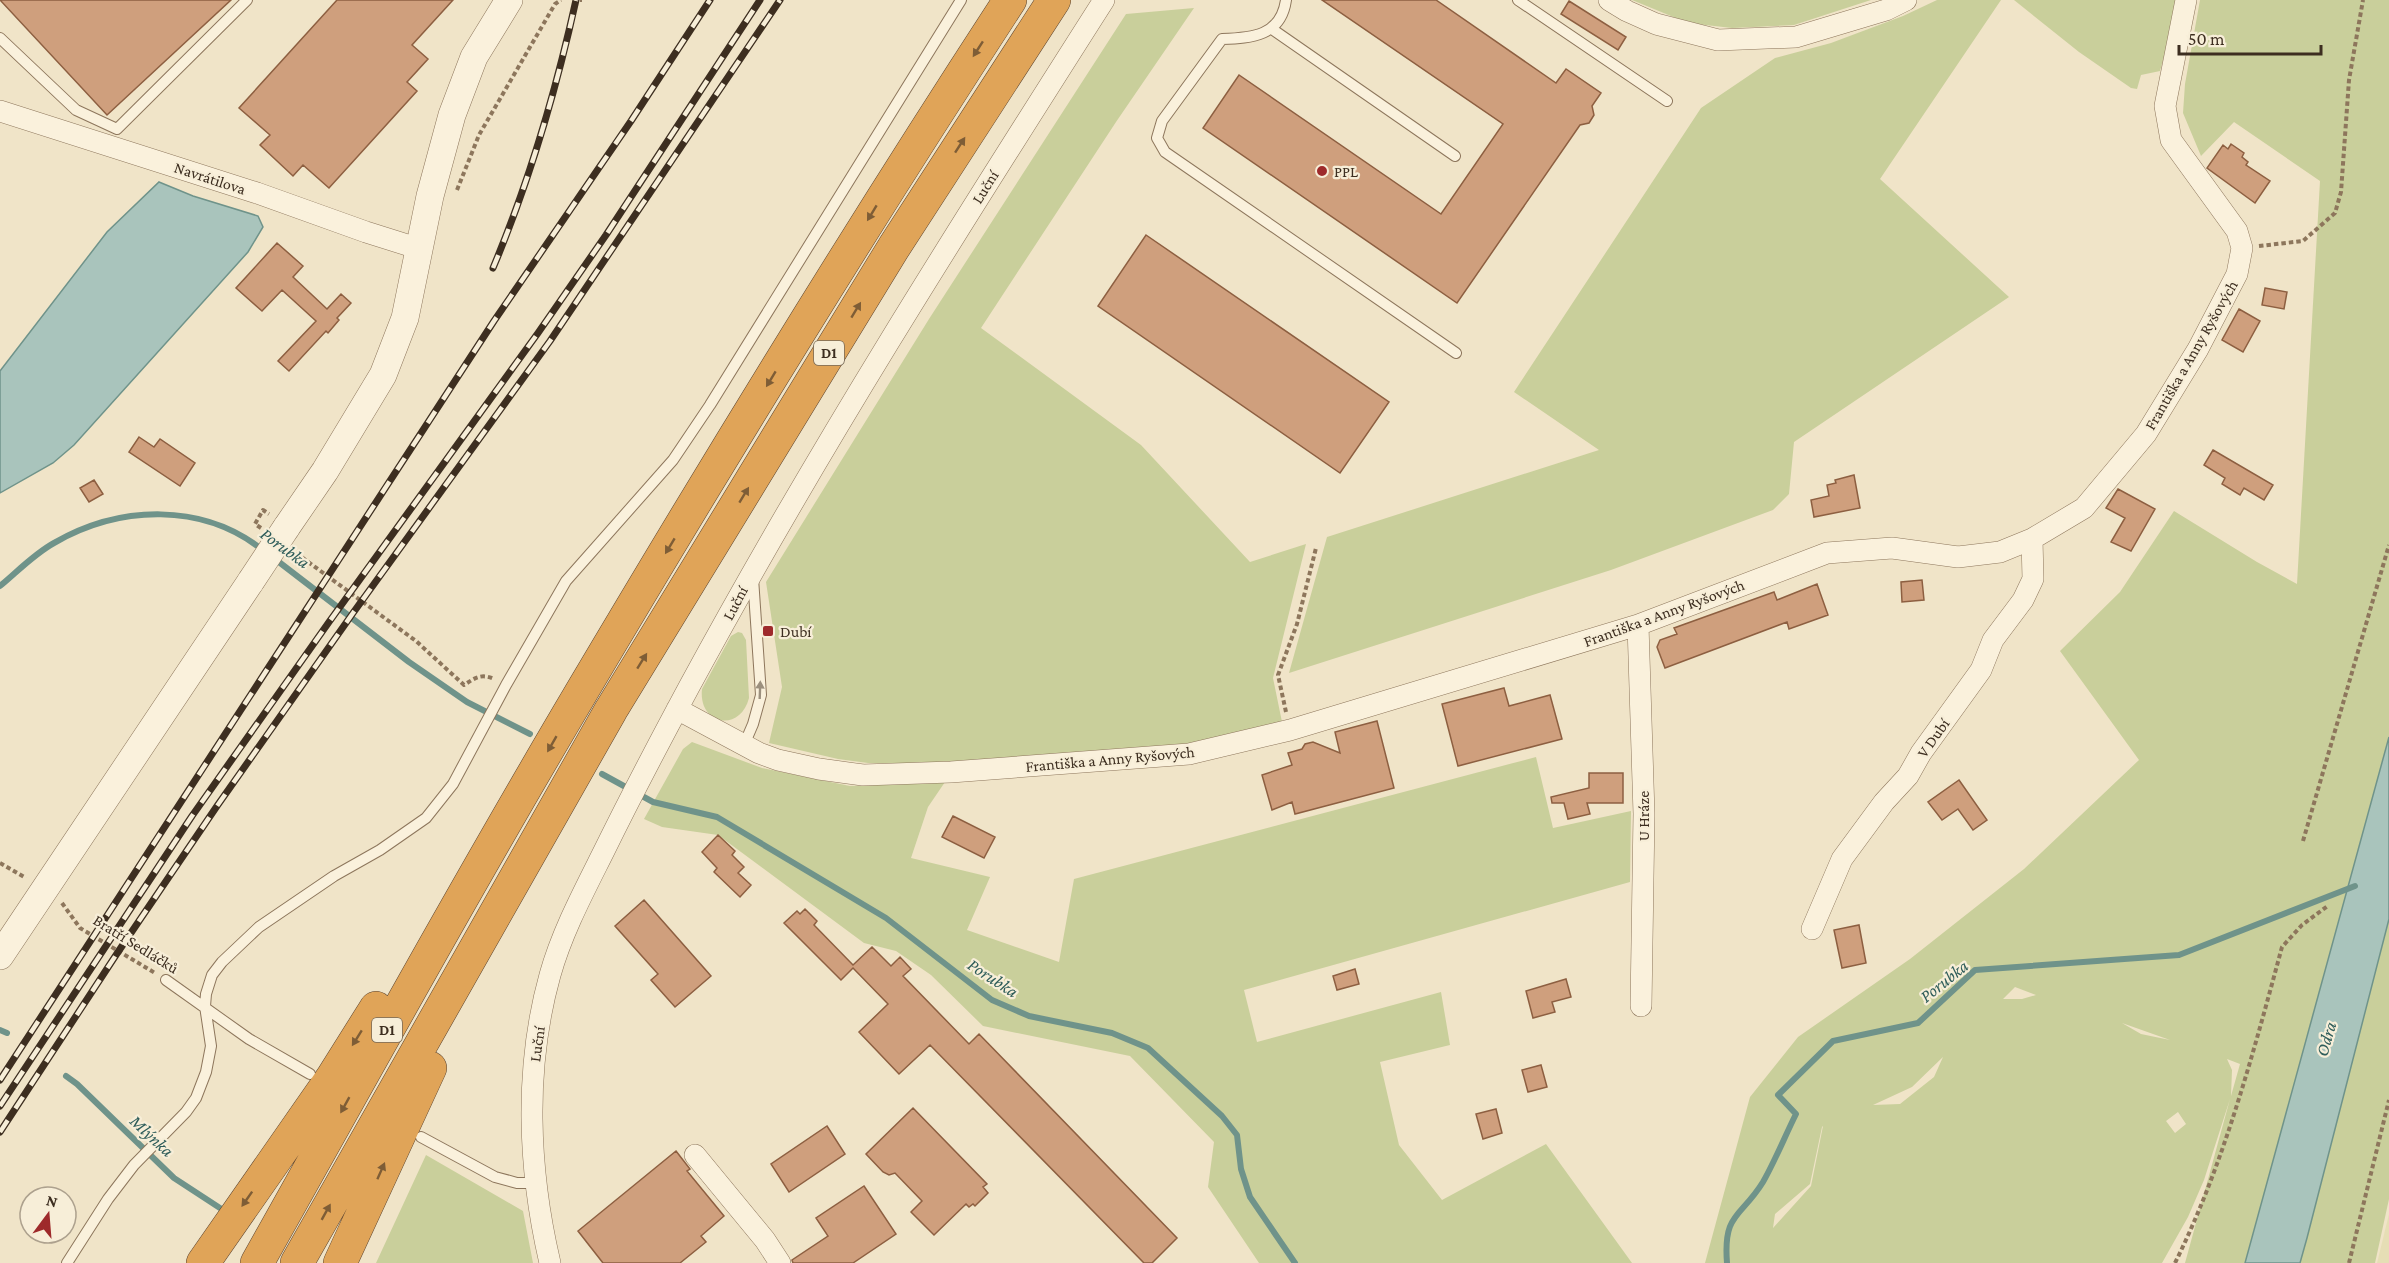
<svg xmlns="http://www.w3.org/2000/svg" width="2389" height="1263" font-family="'Crimson Pro',serif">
<rect width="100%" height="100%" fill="#f0e4c8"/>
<path fill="#e6deb5" d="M2389,1214V1263H2377Z"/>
<path fill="#c9cf9b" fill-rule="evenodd" d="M1632,0H1871L1794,25L1732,28L1688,23Z
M1937,0H2001L1880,179L2009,297L1794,442L1789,494L1773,510L1611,570L1289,673L1327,537L1599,450L1514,392L1701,108L1775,58L1831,43L1903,16Z
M2014,0H2180L2160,71L2141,75L2137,89L2131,88L2079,52Z
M2200,0H2389V737L2245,1263H2185L2230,1099L2204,1180L2188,1217L2162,1263H1705L1750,1097L1798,1037L1910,959L2024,869L2139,760L2060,651L2120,592L2174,511L2257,562L2297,584L2320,181L2234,122L2201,156L2183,113L2185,84ZM2015,987L2036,995L2022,999H2003ZM2122,1023L2170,1040L2141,1034ZM1943,1057L1934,1077L1900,1104L1873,1105L1912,1087ZM2227,1059L2240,1064L2231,1096L2232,1070ZM2178,1112L2186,1124L2175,1133L2166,1121ZM1823,1126L1811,1186L1773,1228L1775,1214L1810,1184L1822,1127Z
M1194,8L1116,122L981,328L1141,445L1250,562L1306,544L1273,678L1282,722L1175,750L929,764L868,763L838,759L769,743L782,687L766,582L929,319L1126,14Z
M738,632L742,633L746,640L749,698C740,733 698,725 702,689L731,636Z
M692,742L762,768L850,786L945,782L928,807L911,858L990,877L967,930L1059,962L1074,879L1536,757L1553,828L1631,811L1630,882L1244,990L1257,1042L1441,992L1450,1045L1380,1062L1399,1145L1442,1200L1546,1144L1632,1263H1259L1208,1187L1214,1142L1130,1056L983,1026L931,975L896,951L864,943L718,835L662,827L644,819L683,749Z
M2389,919V1199L2375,1263H2300Z
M426,1155L523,1211L533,1263H376Z"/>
<path fill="#a9c4bc" stroke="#6f938a" stroke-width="1.5" d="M159,182L193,196L258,216L263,227L248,252L74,445L53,463L0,493V371L107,232Z
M2389,737V919L2307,1238L2300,1263H2245Z"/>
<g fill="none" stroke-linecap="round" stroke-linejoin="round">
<path stroke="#6f938a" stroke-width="6" d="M275,559L409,662L467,702L530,734
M0,586C17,572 34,554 54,543C120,505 203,502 264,551
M602,774L653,802L717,817L886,918L992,1000L1029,1016L1112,1033L1148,1048L1222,1116L1237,1135L1241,1169L1250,1197L1295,1263
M0,1030L7,1033
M66,1076L77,1084L174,1178L223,1210
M1727,1263C1723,1212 1741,1218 1763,1182C1775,1161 1785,1136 1796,1114L1778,1095L1833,1041L1918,1023L1975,970L2179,955L2355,886"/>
</g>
<path fill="#cf9f7d" stroke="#8d5f41" stroke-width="1.5" d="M0,0H231L107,115Z
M337,0H453L412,45L428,59L407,82L417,91L329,188L303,165L293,176L260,145L270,135L239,108Z
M1322,0H1436L1556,83L1566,69L1601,93L1592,106L1594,115L1589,123L1580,125L1457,303L1203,128L1239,75L1441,214L1503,124Z
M1569,1L1626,37L1618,50L1561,14Z
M2231,144L2244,153L2242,157L2248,162L2246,165L2270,181L2255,203L2207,168L2223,145L2228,149Z
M1146,235L1389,402L1340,473L1098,306Z
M277,243L303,266L293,277L327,309L341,294L351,303L337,318L339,320L328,333L326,331L289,371L278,361L316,321L282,290L262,311L236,288Z
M2265,288L2287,292L2284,309L2262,305Z
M2239,309L2260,321L2243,352L2222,340Z
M139,437L154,447L160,439L195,463L180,486L129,452Z
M2213,450L2273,485L2264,500L2244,488L2240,495L2222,484L2225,478L2204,465Z
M1854,475L1860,508L1814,517L1811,500L1829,496L1827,485L1836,483L1835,480Z
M94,480L103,494L89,502L80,488Z
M2118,489L2155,509L2131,551L2111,542L2125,518L2106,508Z
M1922,580L1924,600L1902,602L1901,582Z
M1817,584L1828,615L1789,629L1787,622L1665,668L1657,647L1660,640L1677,634L1674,628L1774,592L1777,600Z
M1504,688L1509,706L1550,695L1562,739L1458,766L1442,704Z
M1377,721L1394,788L1295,814L1292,802L1272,810L1262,775L1292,765L1288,753L1302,749L1305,744L1313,742L1340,753L1335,732Z
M1589,773H1623V803H1587L1590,814L1568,819L1564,803H1552L1551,797L1589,788Z
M1959,780L1987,820L1973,830L1958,809L1942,820L1928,802Z
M953,816L995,837L984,858L942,837Z
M718,835L735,851L732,855L744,867L738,873L751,885L740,897L714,872L717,868L702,852Z
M644,900L711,976L675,1007L651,980L658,974L615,926Z
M805,909L817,921L814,925L853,965L872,947L891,966L900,957L911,969L903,976L969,1044L979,1034L1177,1238L1152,1263H1144L930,1045L899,1074L859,1032L888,1004L853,968L841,980L784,923L797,911L800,914Z
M1859,925L1866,963L1842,968L1834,930Z
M1355,969L1359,984L1337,990L1333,976Z
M1566,979L1571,997L1552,1002L1555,1012L1533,1018L1526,991Z
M1541,1065L1547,1087L1528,1092L1522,1070Z
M913,1108L987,1184L983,1187L988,1193L975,1206L973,1204L969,1207L966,1204L934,1235L911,1212L922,1201L895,1173L889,1175L883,1172L866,1154Z
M1496,1109L1502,1133L1483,1139L1476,1114Z
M827,1126L845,1154L789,1192L771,1164Z
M676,1151L690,1169L687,1171L724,1216L701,1236L706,1242L680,1263H603L578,1231Z
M864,1186L896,1234L853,1263H793L792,1260L828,1236L816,1218Z"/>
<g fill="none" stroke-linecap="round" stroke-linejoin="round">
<defs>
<path id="service" d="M1286,0C1281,36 1252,38 1222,39L1162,121L1157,138L1165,152L1456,353
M1518,0L1667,101
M1272,29L1455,156
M0,38L76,110L117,129L247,0
M744,745L753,724L761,695L753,578
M166,980L249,1039L310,1074
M421,1137L495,1177L517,1183H535
M67,1263L108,1199L134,1165L186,1112L196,1098L206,1072L211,1046L205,1006L206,994L212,975L222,962L259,927L334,876L380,850L426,818L453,784L506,685L566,581L673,460L710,405L961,0"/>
<path id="minor" d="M1609,0L1627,11L1656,24L1718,40L1796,37L1886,10L1906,0
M0,111L257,193L366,232L420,249
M1638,625L1644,814L1641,1006
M677,709L759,753L778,760L819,769L863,775L951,772L1189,754L1290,730L1638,625L1827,553L1892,548L1958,557L2000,552L2032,539L2084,508L2146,434L2198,349L2237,274L2242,248L2237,231L2171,140L2165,106L2186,0
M1812,929L1842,859L1884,802L1908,776L1921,753L1981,670L1993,640L2023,600L2033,579L2032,539
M695,1155L765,1240L780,1263
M550,1263C528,1169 524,1068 550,975C562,932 584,891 604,851C631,796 660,741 689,687C816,452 960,226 1104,0"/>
<path id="tertiary" d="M286,528L325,471L383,375L405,318L430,196L452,115L474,57L509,0
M0,956L251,581"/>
<path id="motorway" d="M203,1263L332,1078L376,1008
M257,1263C364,1072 470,880 582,691C720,458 862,227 1010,0
M297,1263L611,710L894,247L1054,0
M340,1263L430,1068"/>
</defs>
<use href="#service" stroke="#8d765c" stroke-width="12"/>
<use href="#minor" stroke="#8d765c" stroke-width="22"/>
<use href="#tertiary" stroke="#8d765c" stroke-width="28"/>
<use href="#motorway" stroke="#5b4430" stroke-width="34"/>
<path stroke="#8d765c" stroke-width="4" stroke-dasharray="4.5 3" stroke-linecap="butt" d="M580,0H582
M457,190L479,135L555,4L561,0
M2259,246L2303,241L2335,213L2341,192L2349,80L2363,0
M261,528L255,524L263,510L269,514
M296,553L416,641L464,685C475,678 481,673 494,679
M1286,712L1278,675L1297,624L1316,548
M2303,841L2389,545
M0,863L26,878
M62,903L80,928L155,973
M2175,1263C2224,1164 2253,1054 2282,947L2302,925L2329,905
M2349,1263L2389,1100"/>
<use href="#service" stroke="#faf1dc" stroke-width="10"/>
<use href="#minor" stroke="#faf1dc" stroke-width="21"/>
<use href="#tertiary" stroke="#faf1dc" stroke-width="27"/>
<use href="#motorway" stroke="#e0a458" stroke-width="33"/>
<defs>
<path id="rail" d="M493,268C529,182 556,91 576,0
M0,1080L494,321L631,121L710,0
M0,1106L192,816L329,622L538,333L606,235L760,0
M0,1132L118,952L217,806L353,613L550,341L780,0"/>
</defs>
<use href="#rail" stroke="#3d2e20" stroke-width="7"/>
<use href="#rail" stroke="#f7eed8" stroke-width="4.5" stroke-dasharray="14" stroke-linecap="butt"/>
<defs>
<path id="tertiary-bridge" d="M251,581L286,528"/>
</defs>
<use href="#tertiary-bridge" stroke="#8d765c" stroke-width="28" stroke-linecap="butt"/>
<use href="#tertiary-bridge" stroke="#faf1dc" stroke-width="27"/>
</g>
<defs><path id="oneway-solid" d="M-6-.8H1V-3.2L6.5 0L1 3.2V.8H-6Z" transform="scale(1.5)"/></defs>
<g fill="#7e5d36">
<use href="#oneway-solid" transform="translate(978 49) rotate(123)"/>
<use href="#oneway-solid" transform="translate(960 145) rotate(-57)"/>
<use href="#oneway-solid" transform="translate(872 213) rotate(121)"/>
<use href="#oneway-solid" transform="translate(856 310) rotate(-59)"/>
<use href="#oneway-solid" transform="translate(771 379) rotate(121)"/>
<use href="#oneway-solid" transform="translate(744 495) rotate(-59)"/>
<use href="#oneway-solid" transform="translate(670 546) rotate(121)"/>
<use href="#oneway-solid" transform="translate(642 661) rotate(-58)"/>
<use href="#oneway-solid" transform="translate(552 744) rotate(120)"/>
<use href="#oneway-solid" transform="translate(357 1038) rotate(122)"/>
<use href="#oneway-solid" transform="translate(345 1105) rotate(119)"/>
<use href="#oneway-solid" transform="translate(381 1171) rotate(-66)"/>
<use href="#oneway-solid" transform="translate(247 1199) rotate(125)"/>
<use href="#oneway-solid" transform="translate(326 1212) rotate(-61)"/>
</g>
<use fill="#9c907e" href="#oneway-solid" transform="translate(760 690) rotate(-88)"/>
<g fill="#9e2a2b" stroke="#f7eed8" stroke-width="2">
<circle cx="1322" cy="171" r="6"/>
<rect x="762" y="625" width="12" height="12" rx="3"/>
</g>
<g text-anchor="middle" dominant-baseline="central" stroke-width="4.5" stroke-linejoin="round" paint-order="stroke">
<g fill="#f7eed8" stroke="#756857" stroke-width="1.5">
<rect x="814" y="341" width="30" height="24" rx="4.5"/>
<rect x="372" y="1018" width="30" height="24" rx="4.5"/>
</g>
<g font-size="15" font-weight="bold" fill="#3d2e20">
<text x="829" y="353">D1</text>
<text x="387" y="1030">D1</text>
</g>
<g font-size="16" fill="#3d2e20" stroke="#f7eed8" text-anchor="start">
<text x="1334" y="171">PPL</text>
<text x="780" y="631">Dubí</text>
</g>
<g font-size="16" fill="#3d2e20" stroke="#f7eed8">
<text transform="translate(210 178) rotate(18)">Navrátilova</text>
<text transform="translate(985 187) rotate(-58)">Luční</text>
<text transform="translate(2191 355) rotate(-60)">Františka a Anny Ryšových</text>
<text transform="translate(735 603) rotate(-62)">Luční</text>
<text transform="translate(1664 613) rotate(-20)">Františka a Anny Ryšových</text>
<text transform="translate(1933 738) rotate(-55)">V Dubí</text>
<text transform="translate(1110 759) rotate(-5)">Františka a Anny Ryšových</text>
<text transform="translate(1643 816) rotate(-90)">U Hráze</text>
<text transform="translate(136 944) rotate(32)">Bratří Sedláčků</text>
<text transform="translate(537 1044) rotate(-82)">Luční</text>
</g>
<g font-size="18" font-style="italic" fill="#2f5d5a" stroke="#f7eed8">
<text transform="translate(285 548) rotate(36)">Porubka</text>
<text transform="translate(993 978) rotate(33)">Porubka</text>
<text transform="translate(1944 981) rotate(-39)">Porubka</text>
<text transform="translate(2326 1039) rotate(-74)">Odra</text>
<text transform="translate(152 1136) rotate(43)">Mlýnka</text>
</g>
</g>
<g transform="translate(48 1215) rotate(16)"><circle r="28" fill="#f7eed8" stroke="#ada18e" stroke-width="1.5"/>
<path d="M0-4.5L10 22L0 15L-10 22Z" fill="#9e2a2b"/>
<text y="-9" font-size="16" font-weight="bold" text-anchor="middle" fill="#3d2e20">N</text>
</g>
<path d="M2179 45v9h142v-9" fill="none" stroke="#3d2e20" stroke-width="3"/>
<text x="2188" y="45" font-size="18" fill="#3d2e20" stroke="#f7eed8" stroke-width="4.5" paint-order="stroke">50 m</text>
</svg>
